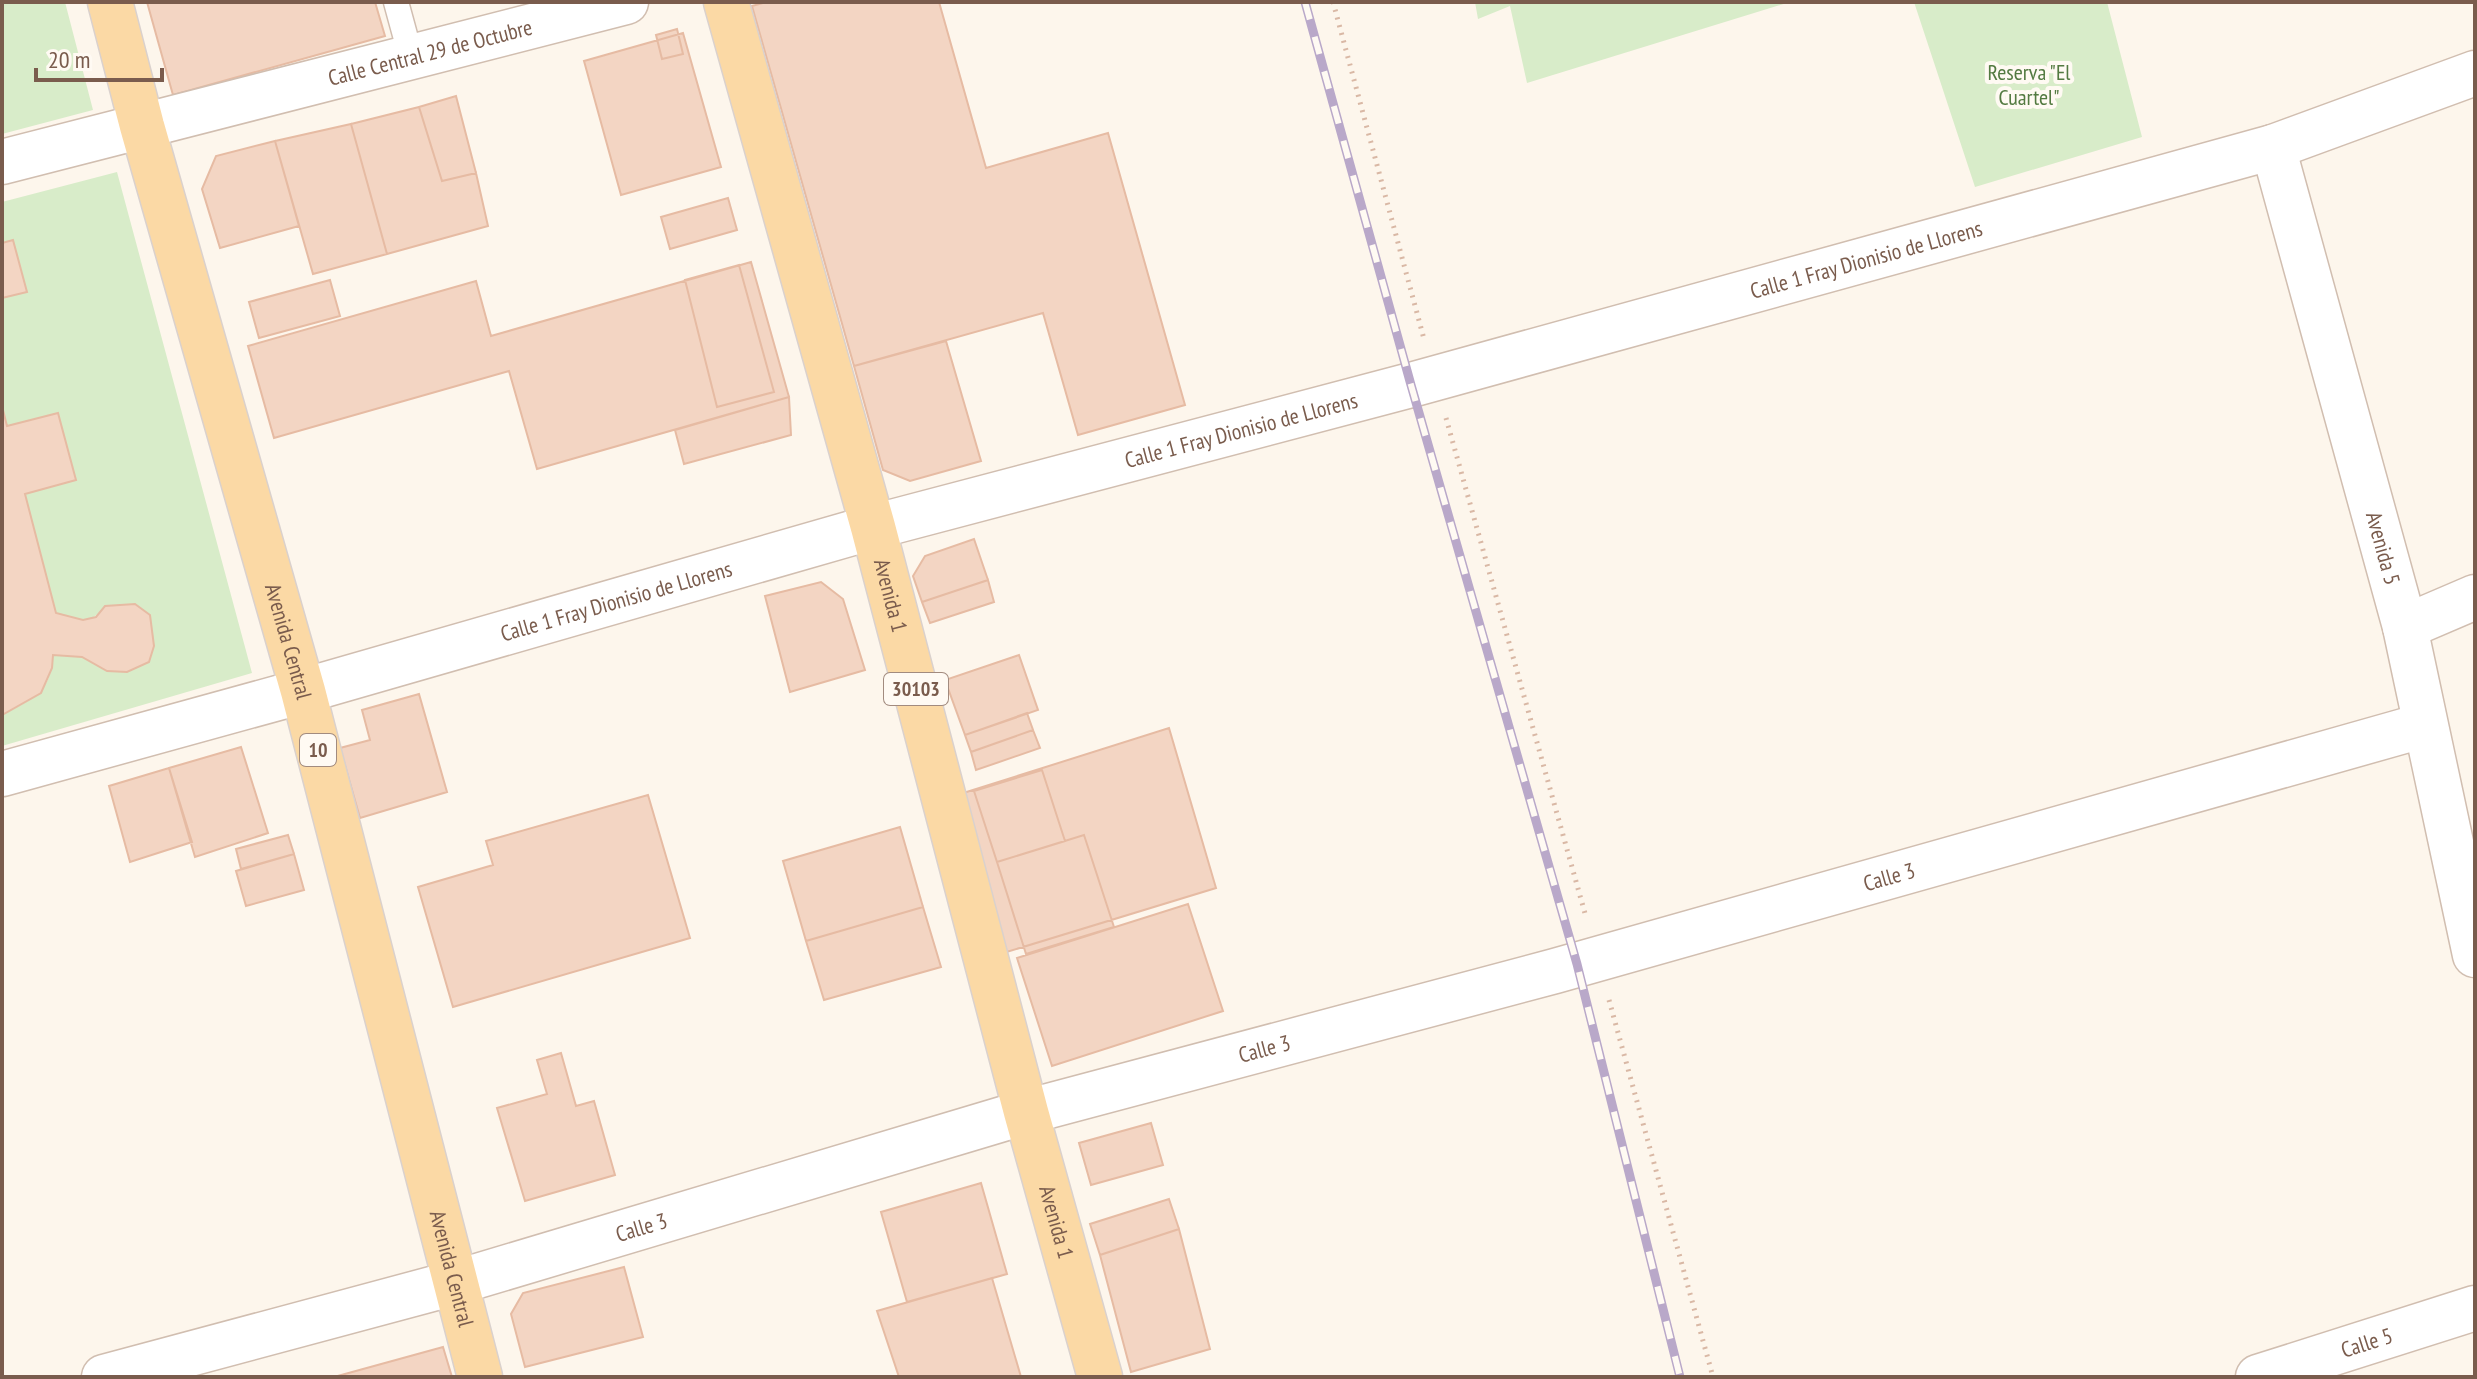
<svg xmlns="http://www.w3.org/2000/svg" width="2477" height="1379" font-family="'PT Sans Narrow',sans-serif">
<rect width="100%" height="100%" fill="#fdf6ec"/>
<path fill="#d8ecc9" d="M2,2H65L93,110L2,134Z
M1475,2H1790L1527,83L1510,6L1478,19Z
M1914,2H2107L2142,137L1975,187Z
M117,172L252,673L2,746V715C32,699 51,693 53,655L82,657L107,671L127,672L149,662L154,646L150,615L135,604L105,606C89,627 79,619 56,613L25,494L76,480L58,413L7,426L2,406V202Z"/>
<path fill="#f3d5c3" stroke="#e6bba3" stroke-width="2" d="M147,2H375L385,36L173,95Z
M767,2H939L986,168L1108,133L1185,405L1078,435L1043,313L854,366L752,6Z
M677,29L683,54L662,59L656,35Z
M683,33L721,167L621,195L584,61Z
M456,96L476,173L442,181L419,107Z
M419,107L442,181L476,173L488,226L387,254L351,124Z
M351,124L387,254L313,274L275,141Z
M275,141L299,226L220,248L202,189L216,156Z
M728,198L737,230L670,249L661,217Z
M13,240L27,292L2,298V243Z
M751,262L789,397L537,469L509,371L274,438L248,346L476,281L491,336Z
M739,265L774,392L717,407L685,280Z
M330,280L340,316L259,338L249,302Z
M946,341L981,461L910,481L883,470L854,366Z
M789,397L791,435L684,464L675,430Z
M2,406L7,426L58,413L76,480L25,494L56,613L83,620L96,617L105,606L135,604L150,615L154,646L149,662L127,672L107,671L82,657L53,655L52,668L41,693L2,715Z
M974,539L988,580L922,602L913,576L925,556Z
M988,580L994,602L930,623L922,602Z
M821,582L843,599L865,670L790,692L765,596Z
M1019,655L1038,710L965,735L945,680Z
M419,694L447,792L360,818L340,748L370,740L362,710Z
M1027,713L1033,730L971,752L965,735Z
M1169,728L1216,888L1000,954L954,796Z
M1033,730L1040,748L976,770L971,752Z
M241,747L268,833L195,857L169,768Z
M169,768L192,842L130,862L109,786Z
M1042,770L1065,841L997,862L974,791Z
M648,795L690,938L453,1007L418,887L493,865L486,841Z
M900,827L923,907L806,941L783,861Z
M288,835L294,854L241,869L236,849Z
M1084,835L1114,927L1026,954L997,862Z
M294,854L304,890L246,906L236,871Z
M1188,904L1223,1011L1052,1066L1017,958Z
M923,907L941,967L824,1000L806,941Z
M561,1053L576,1106L594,1101L615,1175L525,1201L497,1108L547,1094L537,1060Z
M1151,1123L1163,1165L1091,1185L1079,1143Z
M981,1183L1007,1274L907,1302L881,1212Z
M1169,1199L1179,1229L1100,1255L1090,1224Z
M1179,1229L1210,1349L1131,1372L1100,1255Z
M624,1267L643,1337L525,1367L511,1314L523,1293Z
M992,1278L1021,1377H899L877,1311Z
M443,1347L452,1377H334Z"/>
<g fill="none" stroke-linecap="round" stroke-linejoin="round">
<defs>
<path id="lane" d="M396,2L411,57"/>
<g id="street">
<path id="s1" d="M2273,147L2405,627L2475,955"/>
<path id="s2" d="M2,162L626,2"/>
<path d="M2405,627L2475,597"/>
<path id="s3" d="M2,774L303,691L873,527L1411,385L2273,147L2475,73"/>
<path id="s4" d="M104,1377L454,1283L1026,1112L1555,971L2425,725"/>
<path id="s5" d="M2258,1377L2475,1308"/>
</g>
<g id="primary">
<path id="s6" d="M110,2L142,126L303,691L480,1377"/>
<path id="s7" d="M726,2L873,527L1026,1112L1100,1377"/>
</g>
</defs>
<use href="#lane" stroke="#d1beb0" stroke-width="27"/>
<use href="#street" stroke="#d1beb0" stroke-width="47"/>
<use href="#primary" stroke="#dad1cd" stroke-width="47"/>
<path stroke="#d9b8a5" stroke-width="5" stroke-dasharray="2 6" stroke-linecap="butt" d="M1333,2L1424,339
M1446,418L1586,917
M1609,1000L1713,1377"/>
<use href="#lane" stroke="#fff" stroke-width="24"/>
<use href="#street" stroke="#fff" stroke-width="44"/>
<use href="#primary" stroke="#fbd9a5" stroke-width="44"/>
<defs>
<path id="rail" d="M1305,2L1411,385L1577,964L1680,1377"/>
</defs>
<use href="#rail" stroke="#b9a8c9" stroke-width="9"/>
<use href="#rail" stroke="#fffaf3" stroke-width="6" stroke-dasharray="18" stroke-linecap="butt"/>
</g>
<g text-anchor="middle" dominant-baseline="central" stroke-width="8" stroke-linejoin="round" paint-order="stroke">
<g fill="#fffaf3" stroke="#a28b7f" stroke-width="2">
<rect x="884" y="673" width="64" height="32" rx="6"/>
<rect x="300" y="734" width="36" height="32" rx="6"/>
</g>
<g font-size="20" font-weight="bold" fill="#7a5c4d">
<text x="916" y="689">30103</text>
<text x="318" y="750">10</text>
</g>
<g font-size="22" fill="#7a5c4d" stroke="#fffaf3">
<text stroke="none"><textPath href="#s2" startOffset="442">Calle Central 29 de Octubre</textPath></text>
<text stroke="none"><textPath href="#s3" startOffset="1934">Calle 1 Fray Dionisio de Llorens</textPath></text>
<text stroke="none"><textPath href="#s3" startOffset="1286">Calle 1 Fray Dionisio de Llorens</textPath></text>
<text stroke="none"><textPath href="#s1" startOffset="416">Avenida 5</textPath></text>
<text stroke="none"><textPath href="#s7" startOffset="616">Avenida 1</textPath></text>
<text stroke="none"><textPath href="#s3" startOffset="638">Calle 1 Fray Dionisio de Llorens</textPath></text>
<text stroke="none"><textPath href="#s6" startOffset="664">Avenida Central</textPath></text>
<text stroke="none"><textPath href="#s4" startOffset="1854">Calle 3</textPath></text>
<text stroke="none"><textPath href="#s4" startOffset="1206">Calle 3</textPath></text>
<text stroke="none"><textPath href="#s7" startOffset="1264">Avenida 1</textPath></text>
<text stroke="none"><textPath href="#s4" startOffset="558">Calle 3</textPath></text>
<text stroke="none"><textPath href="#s6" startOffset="1312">Avenida Central</textPath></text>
<text stroke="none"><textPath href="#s5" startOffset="114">Calle 5</textPath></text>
</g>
<g font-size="22" fill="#537a41" stroke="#fffaf3">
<text x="2029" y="72">Reserva "El<tspan x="2029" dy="25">Cuartel"</tspan></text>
</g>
</g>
<rect width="2477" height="1379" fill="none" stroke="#7a5c4d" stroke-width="8"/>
<path d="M36 68v12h126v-12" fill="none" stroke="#7a5c4d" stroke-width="4"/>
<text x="48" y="68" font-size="24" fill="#7a5c4d" stroke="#fffaf3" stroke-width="6" paint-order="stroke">20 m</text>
</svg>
